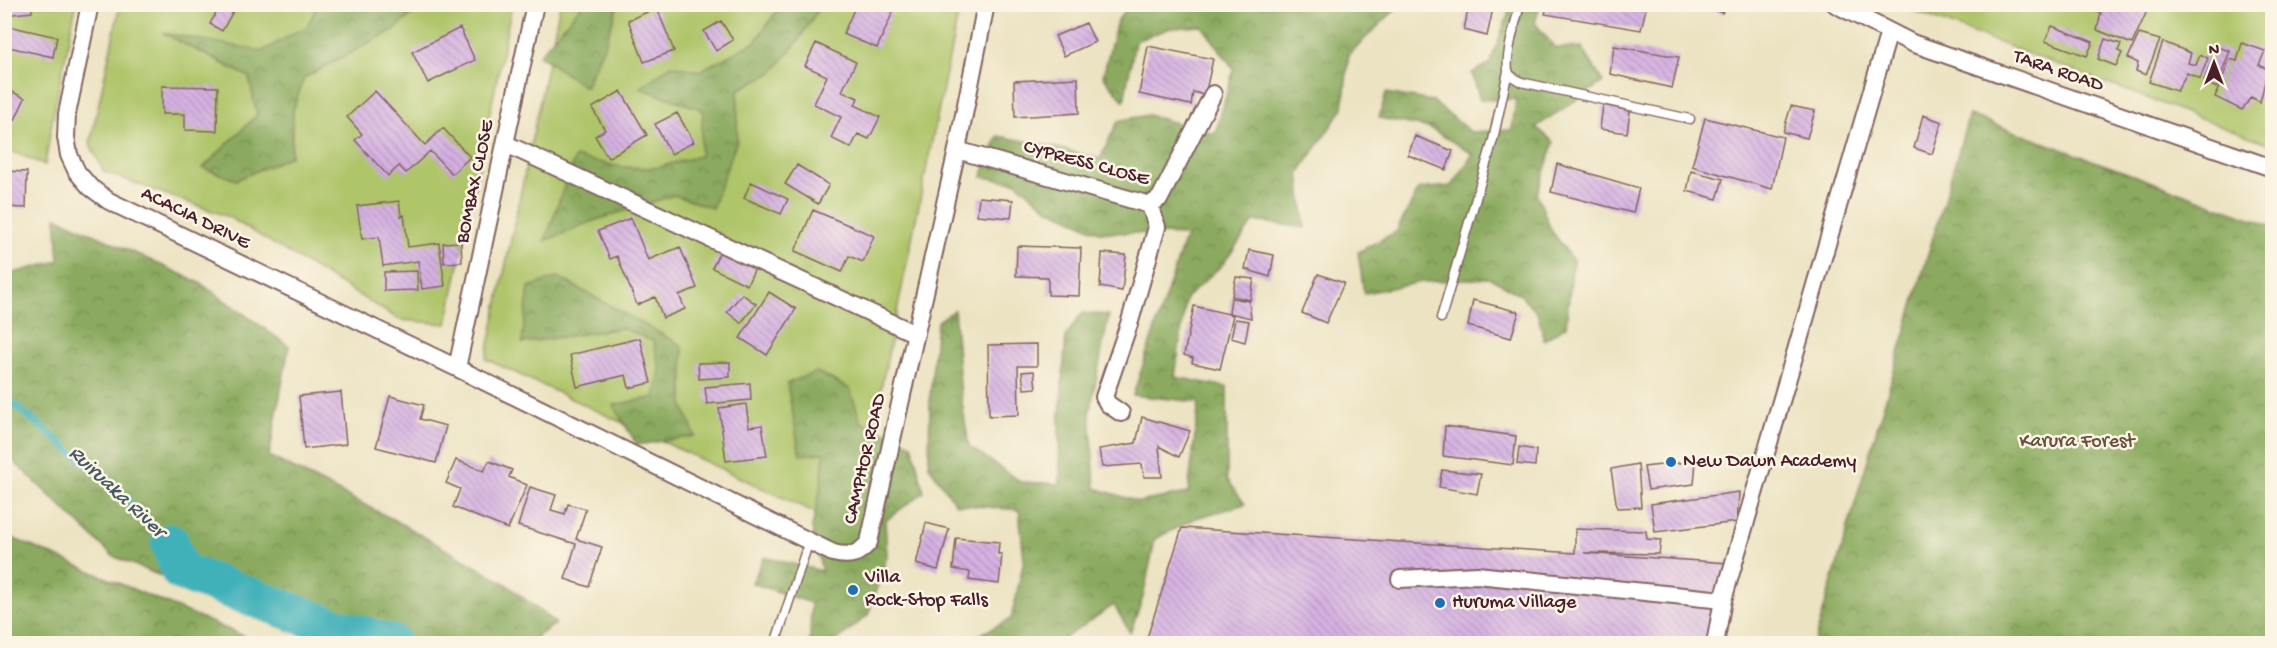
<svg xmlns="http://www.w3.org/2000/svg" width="2277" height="648" font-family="'Gochi Hand',sans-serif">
<defs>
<pattern id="forest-crowns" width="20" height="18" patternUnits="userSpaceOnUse" patternTransform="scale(1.5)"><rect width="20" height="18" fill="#8baa5e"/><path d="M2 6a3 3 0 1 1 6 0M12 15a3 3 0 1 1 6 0" fill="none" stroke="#748a4e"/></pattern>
<pattern id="building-back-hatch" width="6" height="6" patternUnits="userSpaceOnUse" patternTransform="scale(1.5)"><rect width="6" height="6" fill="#d6b2e3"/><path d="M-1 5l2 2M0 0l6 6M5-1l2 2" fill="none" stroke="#b090b8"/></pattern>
</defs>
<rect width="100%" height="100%" fill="#fcf5e5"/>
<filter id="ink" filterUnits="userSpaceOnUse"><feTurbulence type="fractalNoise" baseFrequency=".0167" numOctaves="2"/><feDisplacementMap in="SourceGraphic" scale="12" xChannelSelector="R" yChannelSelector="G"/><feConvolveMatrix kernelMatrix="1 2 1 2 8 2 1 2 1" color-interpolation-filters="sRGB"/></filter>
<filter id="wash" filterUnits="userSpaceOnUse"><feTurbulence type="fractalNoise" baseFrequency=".008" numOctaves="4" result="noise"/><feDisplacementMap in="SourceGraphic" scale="24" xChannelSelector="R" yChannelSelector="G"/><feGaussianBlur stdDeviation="1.35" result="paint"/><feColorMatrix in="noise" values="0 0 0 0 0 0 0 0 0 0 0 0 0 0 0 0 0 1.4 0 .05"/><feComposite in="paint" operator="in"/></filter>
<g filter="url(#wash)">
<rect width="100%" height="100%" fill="#ece3c2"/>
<path fill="#afc56a" stroke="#7c724a" stroke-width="1.5" d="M4,5H76L52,122L45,165L5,149Z
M120,5H512L447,324L400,320L229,217L104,172L90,144Z
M560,5H960L852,530L486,359Z
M1898,5H2272V145Z"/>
<path fill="url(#forest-crowns)" stroke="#6a6444" stroke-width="1.5" d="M583,4L618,5L605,44L585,87L539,55Z
M318,5H421L397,28L304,78L293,110L291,156L236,180L203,168L257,115L249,77L163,33L263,51L307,26Z
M781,5H821L798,41L773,72L738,90L737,140L712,208L674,195L590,222L545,241L575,157L621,167L655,168L700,156L703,110L640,88L671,65L699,71L755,42Z
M1129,5H1425L1399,6L1349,54L1343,108L1299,173L1305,228L1254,221L1223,264L1186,298L1175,377L1227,387V479L1245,504L1196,518L1155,539L1143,597L1130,633L1114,605L1057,643H963L1011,619L1024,560L1019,510L956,504L929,466L930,396L937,322L954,310L961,396L969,446L1021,482L1060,484L1059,427L1066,336L1082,313L1109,315L1090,411L1095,488L1139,502L1188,493L1199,402L1133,395L1186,235L1099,232L1047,208L1016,182L982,177L998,136L1042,144L1100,159L1118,121L1148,115L1215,134L1234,69L1202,26L1171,28L1135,41L1124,101L1103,76L1117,21Z
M1509,5H1540L1535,23L1555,48L1582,47L1603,82L1536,127L1554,142L1537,194L1551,230L1573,260L1566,326L1544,340L1538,314L1521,295L1490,278L1422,282L1364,293L1358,252L1396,232L1419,189L1452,186L1473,154L1430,128L1379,118L1386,93L1432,101L1471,132L1512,130L1516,99L1480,100L1472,73L1490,63L1508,15Z
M1969,115L2272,226V643H1814Z
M56,217L200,283L289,346L269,456L398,522L505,583L556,624L527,643H321L113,556L5,453V275L59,261Z
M558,277L683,346V405L695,436L637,445L613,405L655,397L660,369L653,341L622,328L522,343L529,287Z
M817,372L850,389L861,422L912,444L924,492L885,521L887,556L868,615L834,643H810L811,603L752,583L764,557L822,571L812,528L821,485L824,453L800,455L787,383Z
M5,535L260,643H5Z"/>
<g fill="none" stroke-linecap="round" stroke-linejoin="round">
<path stroke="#41b1b9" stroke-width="7" d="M4,396L113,486L170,543"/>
<path stroke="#41b1b9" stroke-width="39" d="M170,543L180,571L328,625L392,644"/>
</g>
<g id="blocks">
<path fill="url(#building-back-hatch)" d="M4,4H32V12L4,15Z
M221,4H237L222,31L210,24Z
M1469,4H1494L1487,36L1464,30Z
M1548,4H1647L1641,30L1545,14Z
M1709,4H1727L1722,13L1707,7Z
M2099,4H2142L2140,8L2147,11L2132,44L2097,30L2101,13L2096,12Z
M856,5H896L877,48L843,34Z
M657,8L674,51L644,62L628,20Z
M721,21L733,40L716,51L704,31Z
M1086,23L1095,42L1064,56L1055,36Z
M4,25L57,37L53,57L4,46Z
M2052,26L2093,42L2087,56L2045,41Z
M460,28L475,60L428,83L412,52Z
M2139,34L2160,40L2146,75L2136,71L2138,63L2128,58Z
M2105,39L2121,44L2118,51L2122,53L2116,66L2098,59Z
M2163,42L2191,53L2188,63L2196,65L2200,55L2208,58L2200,79L2187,73L2177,91L2149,82Z
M816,43L856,62L842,91L858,98L855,105L880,117L869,139L858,134L851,148L831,138L841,117L814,104L827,76L805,66Z
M2242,43L2265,51L2259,65L2268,69L2260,102L2251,97L2242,110L2215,97L2230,59L2237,61Z
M1148,46L1213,59L1205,95L1193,92L1191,105L1139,94Z
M1614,46L1679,57L1672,88L1610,74Z
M2217,47L2230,51L2216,88L2204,81Z
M1078,78L1079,113L1015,117L1014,81Z
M162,86L218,87L217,131L185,130V114H162Z
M4,88L25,98L13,124L4,120Z
M375,91L425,145L443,128L470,157L452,174L430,151L406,173L399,166L388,176L355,140L362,134L347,117Z
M621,91L647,135L608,158L595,136L605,130L592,108Z
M1603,105L1630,111L1627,133L1600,129Z
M1791,106L1815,111L1807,138L1783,132Z
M677,113L694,142L671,154L655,124Z
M1923,115L1942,122L1932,154L1914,148Z
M1705,118L1783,137L1772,189L1692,166Z
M1415,136L1453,151L1446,170L1408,155Z
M1557,164L1639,188L1633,213L1551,192Z
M797,165L829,185L818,204L785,184Z
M4,171L27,172L26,208L4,207Z
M1691,171L1723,179L1717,199L1687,191Z
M751,182L788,199L781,214L744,198Z
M979,197L1013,200L1011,218L977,215Z
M399,201L401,216L404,215L408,247L439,243L445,286L422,289L418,261L383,266L379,237L362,239L357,206Z
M813,210L874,236L863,262L849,256L842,272L795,251Z
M631,218L648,260L680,247L697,288L679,295L685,309L663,318L655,297L637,305L617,256L610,259L598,231Z
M461,242L462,262L444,263L443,243Z
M1017,246L1081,248L1079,296L1048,295V277L1016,276Z
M722,247L757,264L747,285L712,268Z
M1249,250L1274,255L1270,277L1245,269Z
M1102,253L1126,255L1122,291L1100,287Z
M417,271L418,290L384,291V272Z
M1318,274L1344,283L1326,323L1302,313Z
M1236,277L1254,279L1250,300L1232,296Z
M769,292L796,309L767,355L740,338Z
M742,294L756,304L741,323L727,312Z
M1231,298L1249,301L1251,318L1229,313Z
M1473,300L1519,312L1511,338L1468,326Z
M1194,306L1233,315L1220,369L1192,363L1193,358L1184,355Z
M1235,319L1249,321L1245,342L1231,338Z
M640,338L651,383L629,388L626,375L577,387L570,355Z
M1037,344V366H1018L1019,415L989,416L988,345Z
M730,362V377L699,379L698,363Z
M1034,371L1036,388L1024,389L1022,372Z
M750,383L751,400L707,404L705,387Z
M341,392L346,444L304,449L299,396Z
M390,396L424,405L420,419L446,426L436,463L376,447Z
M746,404L749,427L762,425L767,456L726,461L719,408Z
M1142,417L1190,431L1179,457L1159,446L1162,477H1144L1142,464L1102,467L1099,449L1136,443Z
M1445,426L1516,436L1513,465L1443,456Z
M1519,447L1536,450L1535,466L1517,464Z
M456,460L484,471L489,461L512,470L509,477L527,485L508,529L453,507L460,489L446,483Z
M1696,461L1694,484L1648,490L1644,467Z
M1638,464L1641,507L1617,508L1611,469Z
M1442,470L1481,474L1477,494L1439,487Z
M530,487L556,495L551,510L565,514L568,504L586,509L576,539L602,547L589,587L565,579L576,544L518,526Z
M1739,492L1737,522L1655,532L1651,504Z
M926,523L949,529L938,570L916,564Z
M1182,528L1575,553V529L1646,531L1647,539L1661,540L1659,554L1584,553L1728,563L1717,644H1145Z
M956,538L999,542L998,554H1002L999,584L969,580L970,572L953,569Z"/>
</g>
</g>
<g filter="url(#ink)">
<use href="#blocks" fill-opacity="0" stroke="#836460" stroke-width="1.5"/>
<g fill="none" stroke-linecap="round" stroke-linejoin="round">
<defs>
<path id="lane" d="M1520,4C1517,18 1503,61 1509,73C1511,77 1517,79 1521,82L1690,119
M1441,318L1493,140L1508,71
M775,644L809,541"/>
<path id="street" d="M90,4L67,114L66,137L69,155L77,172L90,187L109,201L457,368L833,553C849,557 859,555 869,542L957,150L986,4
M1835,4L1912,43L2272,168
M506,144L916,334
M957,150L1150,205L1160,198L1213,94
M457,368L535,4
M1121,413L1108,404L1104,397L1130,321L1157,227L1150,205
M1400,579L1477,575L1723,600
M1715,644L1723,600L1889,32"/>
</defs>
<use href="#lane" stroke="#836460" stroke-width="11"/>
<use href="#street" stroke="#836460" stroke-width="20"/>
<use href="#lane" stroke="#fff" stroke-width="8"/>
<use href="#street" stroke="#fff" stroke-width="16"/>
</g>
</g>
<g fill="#1f6fb2" stroke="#fcf5e5" stroke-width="2">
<circle cx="1671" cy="462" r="6"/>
<circle cx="853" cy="590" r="6"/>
<circle cx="1440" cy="603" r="6"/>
</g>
<g text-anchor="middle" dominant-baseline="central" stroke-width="5" stroke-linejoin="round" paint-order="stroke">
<g font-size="20" fill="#4a1f2b" stroke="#fcf5e5">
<text transform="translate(2058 72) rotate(19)">TARA ROAD</text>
<text transform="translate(1086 164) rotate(15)">CYPRESS CLOSE</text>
<text transform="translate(476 182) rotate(-78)">BOMBAX CLOSE</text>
<text transform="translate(195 219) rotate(26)">ACACIA DRIVE</text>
<text transform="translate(866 459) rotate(-77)">CAMPHOR ROAD</text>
</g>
<g font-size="20" fill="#68513e" stroke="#fcf5e5">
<text x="2077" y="442">Karura Forest</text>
</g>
<g font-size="20" fill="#4a1f2b" stroke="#fcf5e5" text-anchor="start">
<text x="1683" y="462">New Dawn Academy</text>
<text x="865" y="578">Villa<tspan x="865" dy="23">Rock-Stop Falls</tspan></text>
<text x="1452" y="603">Huruma Village</text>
</g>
<g font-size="21" font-style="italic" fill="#465964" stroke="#fcf5e5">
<text transform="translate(116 493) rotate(43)">Ruiruaka River</text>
</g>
</g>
<rect width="2277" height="648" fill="none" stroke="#fcf5e5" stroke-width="24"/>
<g transform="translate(2214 63)" stroke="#fcf5e5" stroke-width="4.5" paint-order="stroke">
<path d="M0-4.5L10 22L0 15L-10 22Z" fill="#4a1f2b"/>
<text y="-9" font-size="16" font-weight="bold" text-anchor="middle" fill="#4a1f2b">N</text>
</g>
</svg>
